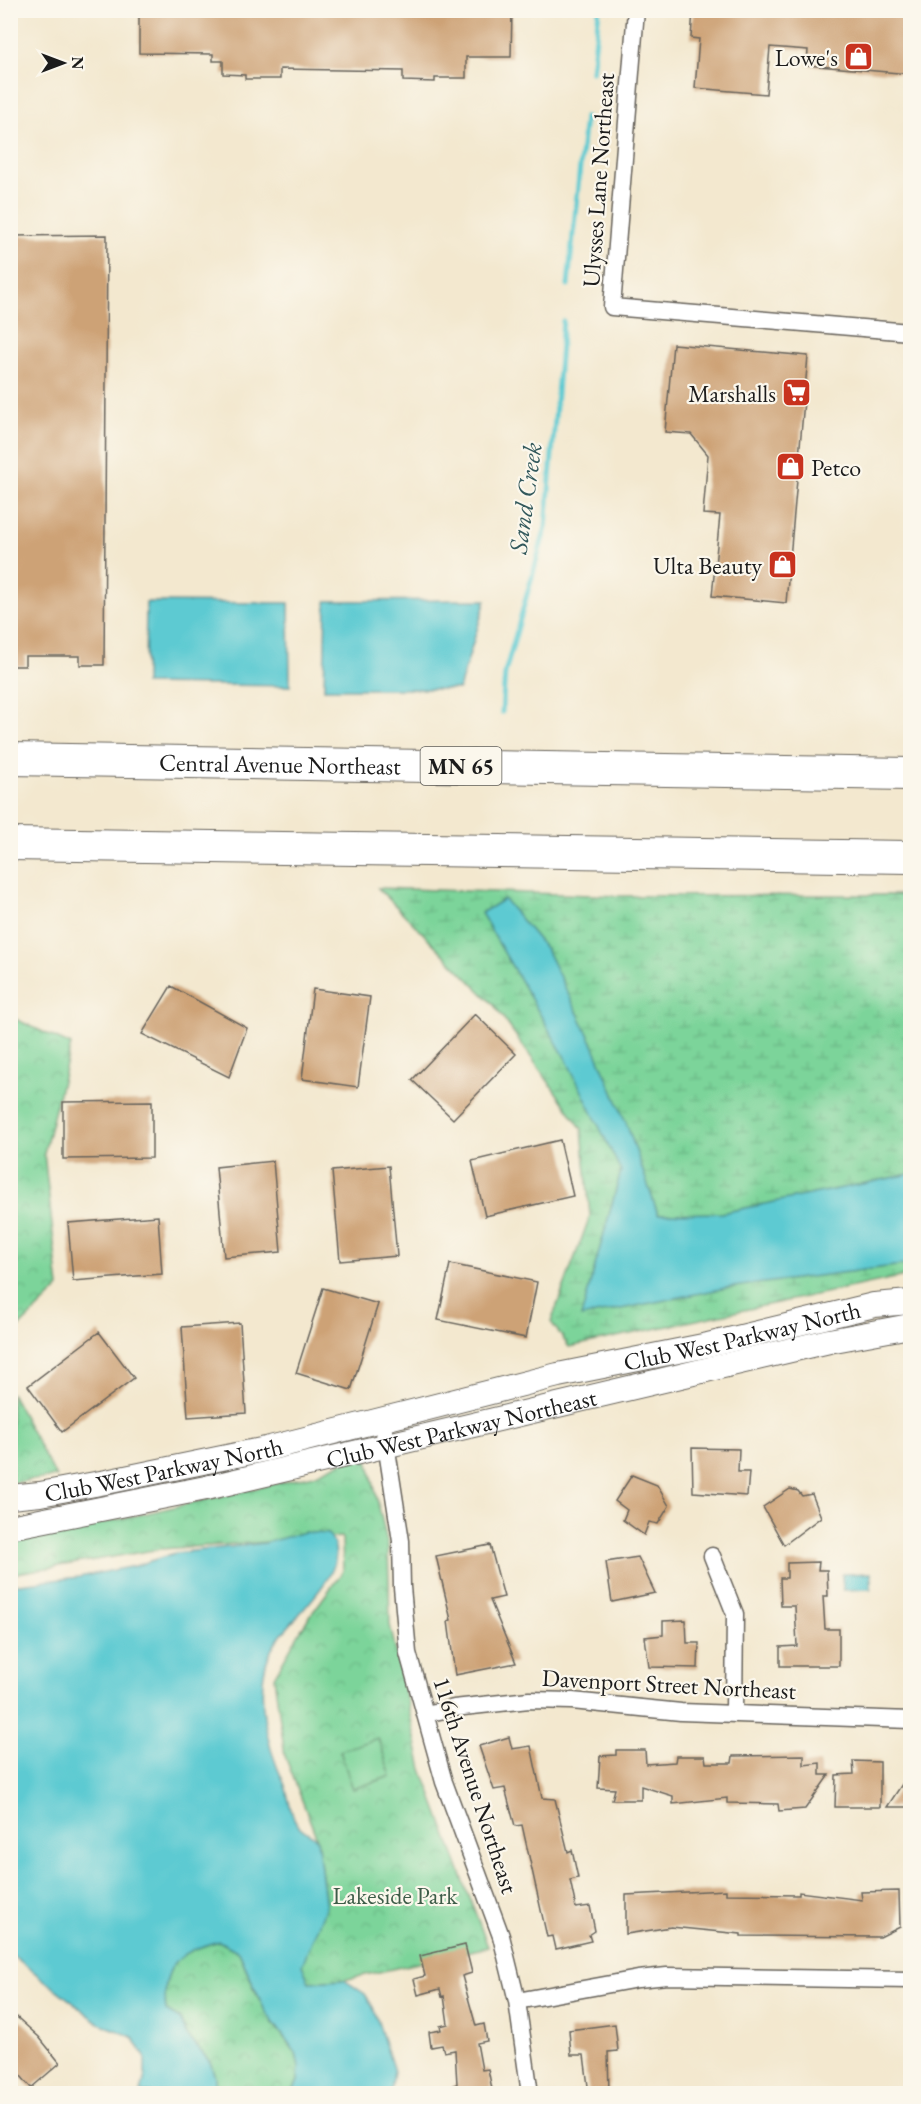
<svg xmlns="http://www.w3.org/2000/svg" width="921" height="2104" font-family="'EB Garamond',serif">
<defs>
<pattern id="wetland-marsh" width="20" height="14" patternUnits="userSpaceOnUse" patternTransform="scale(1.5)"><rect width="20" height="14" fill="#7bd49a"/><path d="M1 5h8M5 5V1M11 12h8M15 12V8" fill="none" stroke="#6ab584"/></pattern>
<pattern id="park-crowns" width="20" height="18" patternUnits="userSpaceOnUse" patternTransform="scale(1.5)"><rect width="20" height="18" fill="#7bd49a"/><path d="M2 6a3 3 0 1 1 6 0M12 15a3 3 0 1 1 6 0" fill="none" stroke="#6ab584"/></pattern>
</defs>
<rect width="100%" height="100%" fill="#fbf7ec"/>
<filter id="ink" filterUnits="userSpaceOnUse"><feTurbulence type="fractalNoise" baseFrequency=".0167" numOctaves="2"/><feDisplacementMap in="SourceGraphic" scale="12" xChannelSelector="R" yChannelSelector="G"/><feConvolveMatrix kernelMatrix="1 2 1 2 8 2 1 2 1" color-interpolation-filters="sRGB"/></filter>
<filter id="wash" filterUnits="userSpaceOnUse"><feTurbulence type="fractalNoise" baseFrequency=".008" numOctaves="4" result="noise"/><feDisplacementMap in="SourceGraphic" scale="24" xChannelSelector="R" yChannelSelector="G"/><feGaussianBlur stdDeviation="1.35" result="paint"/><feColorMatrix in="noise" values="0 0 0 0 0 0 0 0 0 0 0 0 0 0 0 0 0 1.4 0 .05"/><feComposite in="paint" operator="in"/></filter>
<g filter="url(#wash)">
<rect width="100%" height="100%" fill="#f3e8cf"/>
<path fill="url(#wetland-marsh)" stroke="#4c785b" stroke-width="1.5" d="M378,888L621,896L910,895V1275L569,1347L551,1322L590,1216L582,1129L494,1005Z"/>
<path fill="url(#park-crowns)" stroke="#4c785b" stroke-width="1.5" d="M11,1017L71,1045L44,1153L59,1288L11,1335Z
M11,1393L56,1477L11,1483Z
M366,1451L388,1546L390,1625L422,1769L488,1947L344,1980L309,1982L301,1965L326,1907L317,1839L285,1756L274,1677L305,1623L343,1571L342,1537L160,1549L11,1574V1534L73,1530L314,1475Z
M219,1941L239,1952L257,1995L273,2023L296,2053L299,2067L298,2081L292,2093H215V2077L210,2062L186,2034L180,2019L166,2011C161,1963 177,1953 219,1941Z"/>
<path fill="#7bd49a" stroke="#4c785b" stroke-width="1.5" d="M378,1738L391,1776L353,1789L340,1751Z"/>
<path fill="#5dcad2" stroke="#3c7377" stroke-width="1.5" d="M486,600L459,689H324L326,601Z
M146,602L289,603L290,686L145,684Z
M504,899L546,949L591,1040L627,1125L658,1214L721,1213L910,1174V1264L726,1288L581,1317L621,1171L566,1059L481,913Z
M304,1532L328,1534C360,1572 283,1619 269,1655C254,1693 267,1747 284,1783C289,1795 289,1811 296,1822C299,1829 311,1834 317,1839L326,1907L302,1965L309,1982L344,1980L365,1994L373,2007L394,2071L391,2093H292L298,2081L299,2067L296,2053L265,2011L239,1952L219,1941C177,1953 161,1964 166,2011L180,2019L186,2034L210,2062L215,2077V2093H141L145,2075V2057L133,2037L99,2023L11,1954V1585L79,1577L135,1566L175,1553L265,1543Z
M871,1573V1589L843,1590L842,1574Z"/>
<g fill="none" stroke-linecap="round" stroke-linejoin="round">
<path stroke="#5dcad2" stroke-width="5" d="M592,72L599,10
M568,285L585,117
M502,712L505,673L546,527L563,321"/>
</g>
<g id="blocks">
<path fill="#cda276" d="M139,10H512L511,57H466V78H435V82L403,81V71L280,69V79H245V75L223,74V61H213V54L139,53Z
M693,10H910V74L807,65L808,50L770,47L766,94L695,88L699,39L691,38Z
M107,235L104,665H80V656H25V666H10V236Z
M673,344L808,356L786,603L712,596L720,515L703,514L708,455L691,434L665,432Z
M171,986L247,1028L229,1077L142,1034Z
M313,989L370,997L358,1087L302,1079Z
M475,1014L516,1054L453,1119L412,1080Z
M152,1101V1158L63,1159V1102Z
M560,1140L573,1196L485,1216L472,1161Z
M273,1161L281,1252L224,1257L216,1167Z
M389,1166L397,1256L340,1261L332,1171Z
M158,1216L162,1274L73,1281L68,1223Z
M450,1264L537,1282L526,1338L438,1320Z
M323,1288L378,1304L351,1390L296,1373Z
M240,1323L246,1413L188,1417L182,1327Z
M99,1332L134,1378L62,1432L28,1386Z
M692,1448L739,1449L738,1472H749L747,1496L693,1492Z
M632,1475L657,1485L669,1506L658,1524L649,1522L644,1535L623,1520L627,1510L615,1501Z
M790,1489L798,1491L802,1496L812,1494L821,1517L784,1545L763,1507Z
M490,1545L504,1597L490,1600L516,1663L455,1675L448,1621L451,1620L436,1556Z
M638,1557L655,1593L612,1602L606,1562Z
M819,1562L818,1570H827L828,1596H823L825,1629H839V1666H780V1647L797,1646L795,1606H781L780,1578H787V1563Z
M686,1620L687,1643H699L698,1668L649,1667L645,1637L663,1635V1621Z
M509,1737L512,1749L531,1746L542,1798L555,1799L568,1852L572,1850L578,1878L570,1880L576,1908L590,1906L595,1931L589,1935L591,1941L556,1949L553,1936L547,1937L522,1825L515,1826L505,1788L494,1790L479,1746Z
M616,1750H645L646,1764L675,1762L676,1756H705L706,1763H732L733,1756L804,1755V1765L820,1763V1775H829L805,1809L779,1811L778,1804L727,1803V1798L673,1804V1796L641,1786V1800H612L615,1789L598,1788L600,1756L616,1755Z
M853,1761L880,1762V1807H835L836,1775L854,1774Z
M910,1772V1807H887Z
M726,1890V1894L799,1895V1892L862,1900L861,1892L899,1891L900,1927L880,1937L741,1936V1934L671,1927L626,1934V1895Z
M465,1945L472,1973L462,1976L476,2026L484,2024L487,2041L477,2043L482,2070L488,2069L493,2094H453V2085L457,2084L455,2050L444,2052L442,2045L431,2047L429,2032L441,2030L440,2026L448,2024L444,1996L442,1997L440,1989L418,1995L414,1979L425,1976L420,1956Z
M10,2011L39,2037L60,2063L31,2088L10,2063Z
M615,2024L618,2051L608,2052L609,2094H589L584,2055H571L569,2030Z"/>
</g>
</g>
<g filter="url(#ink)">
<use href="#blocks" fill-opacity="0" stroke="#67635b" stroke-width="1.5"/>
<g fill="none" stroke-linecap="round" stroke-linejoin="round">
<defs>
<path id="street" d="M636,10L612,307L910,332
M382,1418L401,1541L402,1587L408,1653L444,1782L501,1936L517,2001L530,2094
M712,1556L735,1614L734,1712
M425,1714L454,1708L529,1700L572,1701L681,1712L910,1720
M517,2001L638,1979L667,1976L910,1980"/>
<g id="secondary">
<path id="s1" d="M10,1497L40,1494L106,1482L266,1449L558,1375L708,1345L874,1305L910,1302"/>
<path id="s2" d="M10,1527L206,1488L829,1341L910,1326"/>
</g>
<g id="highway">
<path id="s3" d="M10,759L910,774"/>
<path d="M10,844L910,857"/>
</g>
</defs>
<use href="#street" stroke="#67635b" stroke-width="19"/>
<use href="#secondary" stroke="#67635b" stroke-width="26"/>
<use href="#highway" stroke="#67635b" stroke-width="34"/>
<use href="#street" stroke="#fff" stroke-width="16"/>
<use href="#secondary" stroke="#fff" stroke-width="24"/>
<use href="#highway" stroke="#fff" stroke-width="32"/>
</g>
</g>
<defs>
<symbol id="shop-square" viewBox="-11 -11 22 22"><rect x="-9" y="-9" width="18" height="18" rx="4" fill="#c8321e" stroke="#fbf7ec"/><path d="M-5-2.5h2.3a2.7 3.5 0 0 1 5.4 0H5L5.5 6h-11ZM-1.5-2.5h3a1.5 2.3 0 0 0-3 0Z" fill="#fff"/></symbol>
<symbol id="supermarket-square" viewBox="-11 -11 22 22"><rect x="-9" y="-9" width="18" height="18" rx="4" fill="#c8321e" stroke="#fbf7ec"/><path d="M-6-5.5h2.5l.6 2H6L4.5 2H-2.5L-4.4-4H-6ZM-1.5 3.2a1.3 1.3 0 1 0 .1 0ZM3 3.2a1.3 1.3 0 1 0 .1 0Z" fill="#fff"/></symbol>
</defs>
<g fill-rule="evenodd">
<use href="#shop-square" x="842" y="40" width="33" height="33"/>
<use href="#supermarket-square" x="780" y="376" width="33" height="33"/>
<use href="#shop-square" x="774" y="450" width="33" height="33"/>
<use href="#shop-square" x="766" y="548" width="33" height="33"/>
</g>
<g text-anchor="middle" dominant-baseline="central" stroke-width="4.5" stroke-linejoin="round" paint-order="stroke">
<rect fill="#fbf7ec" stroke="#5f5e5a" stroke-width="1.5" x="420.5" y="747" width="81" height="38" rx="4.5"/>
<g font-size="22" font-weight="bold" fill="#1c1c1c">
<text x="461" y="766">MN 65</text>
</g>
<g font-size="24" fill="#1c1c1c" stroke="#fbf7ec" text-anchor="end">
<text x="838" y="57">Lowe's</text>
<text x="776" y="393">Marshalls</text>
<text x="811" y="467" text-anchor="start">Petco</text>
<text x="762" y="565">Ulta Beauty</text>
</g>
<g font-size="24" fill="#1c1c1c" stroke="#fbf7ec">
<text transform="translate(598 180) rotate(-86)">Ulysses Lane Northeast</text>
<text stroke="none"><textPath href="#s3" startOffset="270">Central Avenue Northeast</textPath></text>
<text stroke="none"><textPath href="#s1" startOffset="750">Club West Parkway North</textPath></text>
<text stroke="none"><textPath href="#s2" startOffset="462">Club West Parkway Northeast</textPath></text>
<text stroke="none"><textPath href="#s1" startOffset="156">Club West Parkway North</textPath></text>
<text transform="translate(669 1684) rotate(3)">Davenport Street Northeast</text>
<text transform="translate(476 1785) rotate(72)">116th Avenue Northeast</text>
</g>
<g font-size="24" fill="#3d5c48" stroke="#fbf7ec">
<text x="395" y="1895">Lakeside Park</text>
</g>
<g font-size="26" font-style="italic" fill="#33595c" stroke="#fbf7ec">
<text transform="translate(525 498) rotate(-82)">Sand Creek</text>
</g>
</g>
<rect width="921" height="2104" fill="none" stroke="#fbf7ec" stroke-width="36"/>
<g transform="translate(63 63) rotate(90)" stroke="#fbf7ec" stroke-width="4.5" paint-order="stroke">
<path d="M0-4.5L10 22L0 15L-10 22Z" fill="#1c1c1c"/>
<text y="-9" font-size="16" font-weight="bold" text-anchor="middle" fill="#1c1c1c">N</text>
</g>
</svg>
